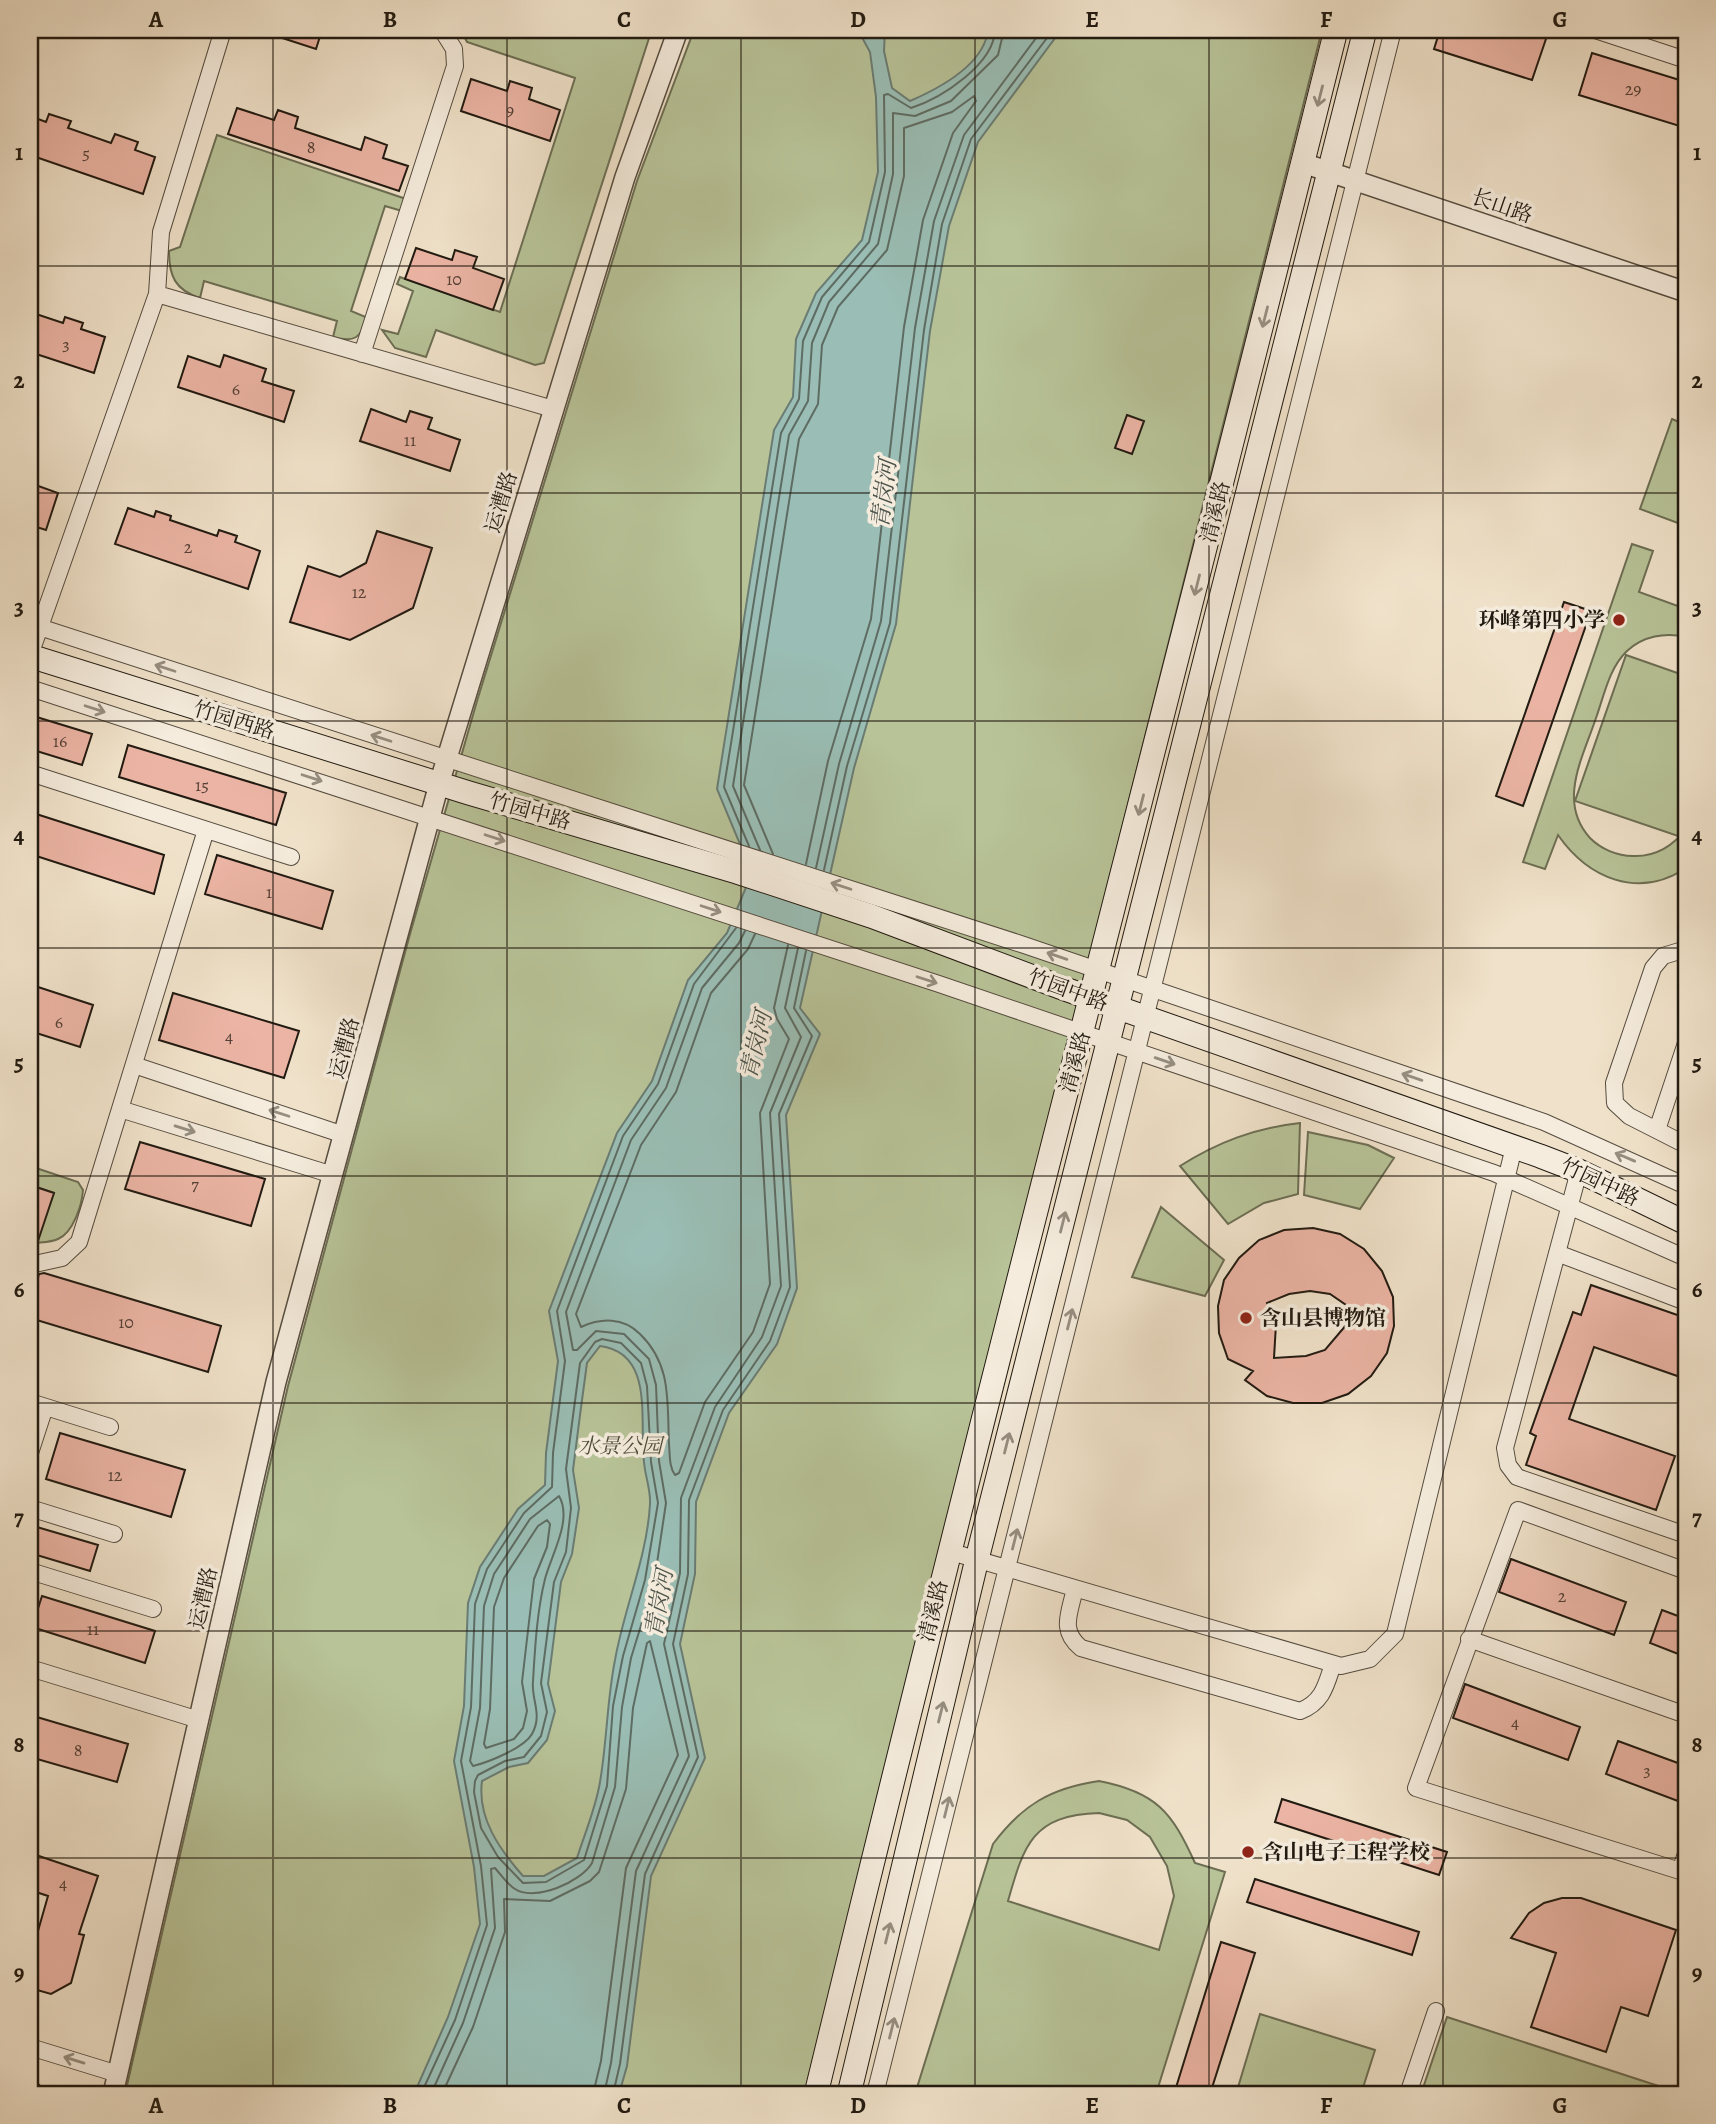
<svg xmlns="http://www.w3.org/2000/svg" width="1716" height="2124" font-family="Alegreya,'Noto Serif SC',serif">
<rect width="100%" height="100%" fill="#f0e2ca"/>
<filter id="stains"><feTurbulence type="fractalNoise" baseFrequency=".00286" numOctaves="4"/><feColorMatrix values="0 0 0 0 .2 0 0 0 0 .09 0 0 0 0 .02 0 0 0 .5 -.17"/></filter>
<radialGradient id="worn" r=".72"><stop offset=".6" stop-color="#630" stop-opacity="0"/><stop offset="1" stop-color="#630" stop-opacity=".3"/></radialGradient>
<path fill="#b8c398" stroke="#6c6e54" stroke-width="2" fill-rule="evenodd" d="M461,30L651,32L544,363L535,365L436,330L426,357L395,348L382,330L398,334L413,291L397,284L400,277L500,312L575,78L467,42Z
M694,30H1322L805,2094H125L288,1386L410,934L477,701L637,181Z
M217,135L406,199L402,211L385,206L351,311L368,318C360,338 355,343 333,337L337,321L204,281L200,298C175,290 169,276 169,251L180,247Z
M1672,419L1686,425V526L1640,509Z
M1632,544L1653,551L1639,592L1686,609V637C1665,632 1643,636 1627,651C1609,668 1604,696 1596,718C1583,757 1557,802 1590,838C1601,849 1617,856 1633,856C1655,857 1674,846 1686,828V868C1638,900 1588,878 1558,835L1545,869L1523,862Z
M1626,655L1686,676V812L1678,836L1575,801Z
M1300,1123L1298,1194L1264,1203L1228,1224L1180,1166C1218,1142 1255,1128 1300,1123Z
M1308,1132L1368,1145L1394,1158L1360,1209L1304,1195Z
M30,1166L78,1182L83,1190C82,1205 73,1233 58,1239C49,1243 39,1242 30,1244V1228L40,1232L54,1193L30,1185Z
M1161,1207L1224,1260L1205,1296L1132,1277Z
M1099,1781C1156,1792 1172,1812 1195,1863L1225,1872L1156,2094H915L993,1844C1022,1805 1051,1788 1099,1781ZM1099,1813L1127,1820L1150,1837L1167,1866L1174,1896L1159,1950L1008,1901C1024,1844 1033,1815 1099,1813Z
M1260,2014L1375,2050L1361,2094H1236Z
M1447,2017L1683,2094H1421Z"/>
<path fill="#9abeb5" stroke="#6a7c73" stroke-width="2" fill-rule="evenodd" d="M858,30H885L884,51L892,88L910,101C940,88 984,64 988,30H1061L978,142L949,226L930,331L896,624L854,768L800,1008L820,1034L786,1115L797,1288L777,1344L729,1413L696,1502L695,1574L680,1644L705,1758L651,1876L627,2066L619,2094H414L448,2017L480,1924L474,1867L454,1761L464,1706L468,1603L480,1567L518,1509L545,1485L546,1453L558,1361L549,1311L617,1133L652,1081L688,980L727,933L752,873L717,789L774,430L793,397L796,339L816,293L862,240L878,172L876,97L870,52ZM600,1346C655,1353 639,1421 644,1462C645,1476 651,1490 650,1504C647,1558 624,1608 615,1660C607,1700 607,1741 600,1782C596,1807 585,1833 577,1858L544,1876H523C500,1850 477,1818 482,1781L509,1767L528,1763L547,1740L555,1711L548,1684L561,1582L572,1554L579,1508L573,1470L580,1415L587,1363Z"/>
<g fill="none" stroke-linecap="round" stroke-linejoin="round">
<path stroke="#5e6c63" stroke-width="2" d="M749,846L724,787L781,433L799,399L803,341L822,297L869,242L885,172L884,95L888,94L911,108C942,98 994,64 995,30
M760,850L733,786L789,435L808,401L812,343L829,302L878,244L893,174V113L915,116L951,101L998,55L1004,30
M773,854L744,785L799,439L818,404L822,345L838,307L887,250L904,176V128L952,112L974,96L976,101L953,133L923,220L904,327L871,619L828,761L806,864
M816,868L839,764L881,621L915,328L934,221L964,135L1042,30
M824,870L847,766L890,623L924,330L942,224L971,139L1053,30
M755,934L748,949L711,993L676,1092L641,1145L576,1314L581,1327C601,1318 623,1317 640,1334C672,1365 667,1402 669,1444C670,1455 669,1467 675,1475L679,1473L705,1402L753,1332L770,1284L760,1113L789,1039L777,1019L774,1008L788,945
M602,1339L621,1343L641,1363L647,1386L651,1462L658,1503L645,1580L623,1656L613,1706L607,1786L584,1860L546,1882L523,1883L498,1857L481,1828L474,1792L475,1781L478,1775L505,1761L524,1757L541,1736L547,1712L541,1683L554,1582L566,1552L571,1508L566,1469L580,1363L595,1342Z
M559,1496C573,1520 551,1555 545,1579C537,1611 535,1648 533,1681C531,1700 543,1714 532,1734C524,1748 489,1762 473,1766L470,1761L480,1708L484,1606L494,1574L530,1519Z
M547,1520L550,1524L547,1547L534,1579L522,1682L527,1711L523,1728L514,1739L486,1748L484,1744L490,1709L494,1607L504,1578L538,1526Z
M421,2094L455,2020L487,1925L481,1866L461,1761L471,1707L475,1604L487,1569L524,1513L552,1487L553,1453L565,1361L557,1311L623,1136L658,1084L694,984L736,928
M431,2094L463,2023L495,1928L491,1869L495,1868C501,1875 507,1884 515,1889C535,1902 581,1882 592,1863L615,1787L622,1707L631,1658L654,1583L666,1503L659,1461L656,1385L649,1359L624,1334L596,1331L577,1350H573L566,1312L631,1140L666,1088L702,988L739,943L745,931
M442,2094L473,2027L505,1932L504,1899L550,1901L590,1881L599,1872L626,1789L633,1708L647,1643L650,1641L678,1755L626,1868L601,2061L593,2094
M604,2094L611,2063L636,1871L689,1756L664,1644L680,1573L681,1498L715,1407L762,1337L781,1286L770,1113L801,1037L785,1008L798,948
M613,2094L620,2064L645,1874L698,1757L673,1644L688,1574L689,1500L723,1410L770,1341L790,1287L779,1114L812,1036L794,1008L806,951"/>
</g>
<path fill="#ebb4a4" stroke="#211a11" stroke-width="2" fill-rule="evenodd" d="M268,30H322L316,49L267,33Z
M1440,30H1549L1532,80L1434,49Z
M1592,53L1686,82V128L1579,95Z
M471,79L507,91L510,81L532,88L529,99L560,110L550,141L461,111Z
M237,108L274,120L278,110L298,117L295,128L361,150L365,137L387,145L383,158L408,166L399,191L228,134Z
M49,114L71,121L68,128L111,143L115,134L138,142L135,150L155,157L143,194L30,155V116L46,122Z
M416,248L452,260L455,250L477,257L473,268L504,279L493,310L405,279Z
M30,312L63,323L65,317L83,323L81,329L105,337L94,373L30,352Z
M224,355L266,369L262,381L294,391L284,422L178,387L188,356L220,367Z
M371,409L406,422L410,411L432,418L428,429L460,440L450,471L360,441Z
M1127,415L1144,421L1132,454L1115,448Z
M30,483L58,493L46,530L30,525Z
M128,508L154,517L156,511L171,516L170,520L217,536L219,530L237,536L235,542L260,551L248,589L115,544Z
M377,531L432,548L413,608L350,640L290,622L308,566L340,577L366,563Z
M1564,602L1591,611L1523,806L1496,796Z
M30,715L92,734L82,765L30,749Z
M128,745L286,793L276,825L119,777Z
M30,812L164,855L154,894L30,854Z
M217,855L333,891L322,929L205,894Z
M38,987L93,1005L80,1047L30,1031V1012Z
M173,993L299,1031L284,1078L159,1040Z
M140,1142L265,1179L251,1226L125,1189Z
M30,1185L54,1193L34,1253L30,1254Z
M1313,1228L1340,1234L1364,1249L1382,1271L1393,1297L1394,1326L1387,1353L1371,1376L1348,1394L1322,1403H1293L1267,1396L1245,1380L1253,1371L1228,1359L1219,1333L1218,1306L1224,1280L1239,1258L1259,1240L1284,1230ZM1310,1291L1330,1294L1349,1307L1347,1324L1325,1350L1306,1356L1274,1358L1276,1324L1267,1303L1289,1294Z
M44,1273L221,1326L208,1372L30,1318V1304L39,1274Z
M1591,1285L1686,1318V1379L1594,1347L1569,1419L1675,1456L1656,1510L1526,1465L1536,1436L1530,1433L1573,1312L1581,1315Z
M60,1433L185,1470L171,1517L46,1479Z
M30,1525L98,1545L90,1571L30,1553Z
M1511,1559L1626,1602L1614,1635L1499,1592Z
M42,1596L155,1631L145,1663L32,1627Z
M1662,1610L1686,1619V1657L1650,1643Z
M1465,1684L1580,1727L1568,1760L1453,1718Z
M30,1715L128,1744L117,1782L30,1757Z
M1618,1741L1686,1766V1804L1606,1774Z
M1282,1799L1447,1852L1439,1875L1275,1822Z
M30,1853L98,1876L79,1934L84,1935L71,1983L51,1994L30,1988V1959L48,1896L30,1890Z
M1255,1879L1419,1932L1412,1955L1247,1902Z
M1562,1898H1581L1676,1930L1648,2016L1621,2007L1606,2052L1531,2027L1556,1953L1511,1938L1529,1913L1544,1903Z
M1221,1942L1255,1953L1210,2094H1174Z"/>
<g fill="none" stroke-linecap="round" stroke-linejoin="round">
<defs>
<path id="minor" d="M1595,30L1686,60
M157,294L553,409
M362,354L455,66L454,49L442,30
M30,624L1024,945L1544,1122L1686,1186
M30,655L157,294L161,232L223,30
M30,688L939,984L1494,1173L1686,1258
M30,773L291,857
M1686,949L1663,956L1653,968L1614,1083L1615,1103L1629,1116L1686,1145
M134,1065L344,1135
M120,1109L333,1175
M1657,1130L1686,1043
M1579,1171L1505,1448L1508,1465L1517,1477L1686,1535
M1557,1253L1686,1302
M30,1265L62,1258L79,1242L206,830
M30,1402L110,1427
M30,1453L45,1407
M30,1508L114,1534
M948,1551L1341,1666L1370,1659L1395,1634L1514,1147
M30,1571L153,1609
M1686,1571L1518,1510L1416,1788L1680,1871L1686,1854
M1075,1588C1070,1613 1059,1630 1081,1648L1300,1711C1323,1702 1326,1685 1333,1664
M1469,1639L1686,1715
M30,1668L199,1720
M30,2047L118,2074
M875,2094L1393,30
M1408,2094L1436,2011"/>
<path id="tertiary" d="M1303,163L1686,292
M113,2094L276,1382L439,784L625,177L678,30"/>
<path id="secondary" d="M30,656L469,793L737,872L871,916L1065,989L1540,1156L1579,1171L1686,1223
M30,2094H32
M816,2094C983,1404 1164,718 1336,30
M849,2094L977,1559L1365,30"/>
</defs>
<use href="#minor" stroke="#554c3f" stroke-width="18"/>
<use href="#tertiary" stroke="#554c3f" stroke-width="22"/>
<use href="#secondary" stroke="#211a11" stroke-width="25"/>
<use href="#minor" stroke="#f5ecdd" stroke-width="16"/>
<use href="#tertiary" stroke="#f5ecdd" stroke-width="19"/>
<use href="#secondary" stroke="#f5ecdd" stroke-width="23"/>
</g>
<defs><path id="oneway-shaft" d="M-6 0H5M1.5-3L5.5 0L1.5 3" fill="none" stroke-width="1.6" stroke-linecap="round" stroke-linejoin="round" transform="scale(1.75)"/></defs>
<g stroke="#968e81">
<use href="#oneway-shaft" transform="translate(1320 96) rotate(104)"/>
<use href="#oneway-shaft" transform="translate(1265 317) rotate(104)"/>
<use href="#oneway-shaft" transform="translate(1197 585) rotate(104)"/>
<use href="#oneway-shaft" transform="translate(165 668) rotate(-162)"/>
<use href="#oneway-shaft" transform="translate(95 709) rotate(18)"/>
<use href="#oneway-shaft" transform="translate(381 738) rotate(-162)"/>
<use href="#oneway-shaft" transform="translate(312 778) rotate(18)"/>
<use href="#oneway-shaft" transform="translate(1141 805) rotate(104)"/>
<use href="#oneway-shaft" transform="translate(495 838) rotate(18)"/>
<use href="#oneway-shaft" transform="translate(841 886) rotate(-162)"/>
<use href="#oneway-shaft" transform="translate(711 909) rotate(18)"/>
<use href="#oneway-shaft" transform="translate(1057 956) rotate(-161)"/>
<use href="#oneway-shaft" transform="translate(927 980) rotate(18)"/>
<use href="#oneway-shaft" transform="translate(1165 1061) rotate(19)"/>
<use href="#oneway-shaft" transform="translate(1412 1077) rotate(-161)"/>
<use href="#oneway-shaft" transform="translate(279 1113) rotate(-162)"/>
<use href="#oneway-shaft" transform="translate(185 1129) rotate(17)"/>
<use href="#oneway-shaft" transform="translate(1625 1157) rotate(-157)"/>
<use href="#oneway-shaft" transform="translate(1063 1222) rotate(-76)"/>
<use href="#oneway-shaft" transform="translate(1070 1319) rotate(-76)"/>
<use href="#oneway-shaft" transform="translate(1007 1443) rotate(-76)"/>
<use href="#oneway-shaft" transform="translate(1015 1539) rotate(-76)"/>
<use href="#oneway-shaft" transform="translate(941 1712) rotate(-76)"/>
<use href="#oneway-shaft" transform="translate(947 1807) rotate(-76)"/>
<use href="#oneway-shaft" transform="translate(888 1933) rotate(-76)"/>
<use href="#oneway-shaft" transform="translate(892 2028) rotate(-76)"/>
<use href="#oneway-shaft" transform="translate(74 2060) rotate(-163)"/>
</g>
<path fill="none" stroke="#211a11" stroke-width="2" stroke-opacity="0.55" d="M273,30V2094M507,30V2094M741,30V2094M975,30V2094M1209,30V2094M1443,30V2094M30,266H1686M30,493H1686M30,721H1686M30,948H1686M30,1176H1686M30,1403H1686M30,1631H1686M30,1858H1686"/>
<g fill="#8f2418" stroke="#f5ecdd" stroke-width="2.5">
<circle cx="1619" cy="620" r="7"/>
<circle cx="1246" cy="1318" r="7"/>
<circle cx="1248" cy="1852" r="7"/>
</g>
<g text-anchor="middle" dominant-baseline="central" stroke-width="7" stroke-linejoin="round" paint-order="stroke">
<g font-size="18" fill="#544036">
<text x="1633" y="89">29</text>
<text x="510" y="110">9</text>
<text x="311" y="147">8</text>
<text x="86" y="153">5</text>
<text x="454" y="279">10</text>
<text x="66" y="344">3</text>
<text x="236" y="389">6</text>
<text x="410" y="440">11</text>
<text x="188" y="547">2</text>
<text x="359" y="592">12</text>
<text x="60" y="741">16</text>
<text x="202" y="785">15</text>
<text x="269" y="892">1</text>
<text x="59" y="1022">6</text>
<text x="229" y="1036">4</text>
<text x="195" y="1184">7</text>
<text x="126" y="1322">10</text>
<text x="115" y="1475">12</text>
<text x="1562" y="1596">2</text>
<text x="93" y="1629">11</text>
<text x="1515" y="1722">4</text>
<text x="78" y="1750">8</text>
<text x="1647" y="1770">3</text>
<text x="63" y="1883">4</text>
</g>
<g font-size="21" fill="#211a11" stroke="#f5ecdd">
<text transform="translate(1502 206) rotate(19)">长山路</text>
<text transform="translate(501 502) rotate(-73)">运漕路</text>
<text transform="translate(1215 512) rotate(-76)">清溪路</text>
<text transform="translate(234 720) rotate(17)">竹园西路</text>
<text transform="translate(530 811) rotate(16)">竹园中路</text>
<text transform="translate(1068 990) rotate(20)">竹园中路</text>
<text transform="translate(344 1048) rotate(-75)">运漕路</text>
<text transform="translate(1075 1062) rotate(-75)">清溪路</text>
<text transform="translate(1600 1182) rotate(25)">竹园中路</text>
<text transform="translate(203 1598) rotate(-77)">运漕路</text>
<text transform="translate(933 1611) rotate(-76)">清溪路</text>
</g>
<g font-size="21" font-weight="bold" fill="#211a11" stroke="#f5ecdd" text-anchor="start">
<text x="1605" y="620" text-anchor="end">环峰第四小学</text>
<text x="1260" y="1318">含山县博物馆</text>
<text x="1262" y="1852">含山电子工程学校</text>
</g>
<g font-size="21" font-style="italic" fill="#4e4d3a" stroke="#f5ecdd">
<text x="620" y="1446">水景公园</text>
</g>
<g font-size="23" font-style="italic" fill="#4b534a" stroke="#f5ecdd">
<text transform="translate(884 494) rotate(-83)">青岗河</text>
<text transform="translate(756 1045) rotate(-76)">青岗河</text>
<text transform="translate(659 1603) rotate(-80)">青岗河</text>
</g>
</g>
<rect width="1716" height="2124" fill="none" stroke="#f0e2ca" stroke-width="77"/>
<rect x="38" y="38" width="1640" height="2048" fill="none" stroke="#211a11" stroke-width="2.5"/>
<g font-size="23" text-anchor="middle" font-weight="bold" fill="#211a11">
<text x="156" y="27">A</text>
<text x="390" y="27">B</text>
<text x="624" y="27">C</text>
<text x="858" y="27">D</text>
<text x="1092" y="27">E</text>
<text x="1326" y="27">F</text>
<text x="1560" y="27">G</text>
<text x="19" y="160">1</text>
<text x="1697" y="160">1</text>
<text x="19" y="388">2</text>
<text x="1697" y="388">2</text>
<text x="19" y="615">3</text>
<text x="1697" y="615">3</text>
<text x="19" y="843">4</text>
<text x="1697" y="843">4</text>
<text x="19" y="1070">5</text>
<text x="1697" y="1070">5</text>
<text x="19" y="1297">6</text>
<text x="1697" y="1297">6</text>
<text x="19" y="1525">7</text>
<text x="1697" y="1525">7</text>
<text x="19" y="1752">8</text>
<text x="1697" y="1752">8</text>
<text x="19" y="1980">9</text>
<text x="1697" y="1980">9</text>
<text x="156" y="2113">A</text>
<text x="390" y="2113">B</text>
<text x="624" y="2113">C</text>
<text x="858" y="2113">D</text>
<text x="1092" y="2113">E</text>
<text x="1326" y="2113">F</text>
<text x="1560" y="2113">G</text>
</g>
<rect width="100%" height="100%" filter="url(#stains)"/>
<rect width="100%" height="100%" fill="url(#worn)"/>
</svg>
